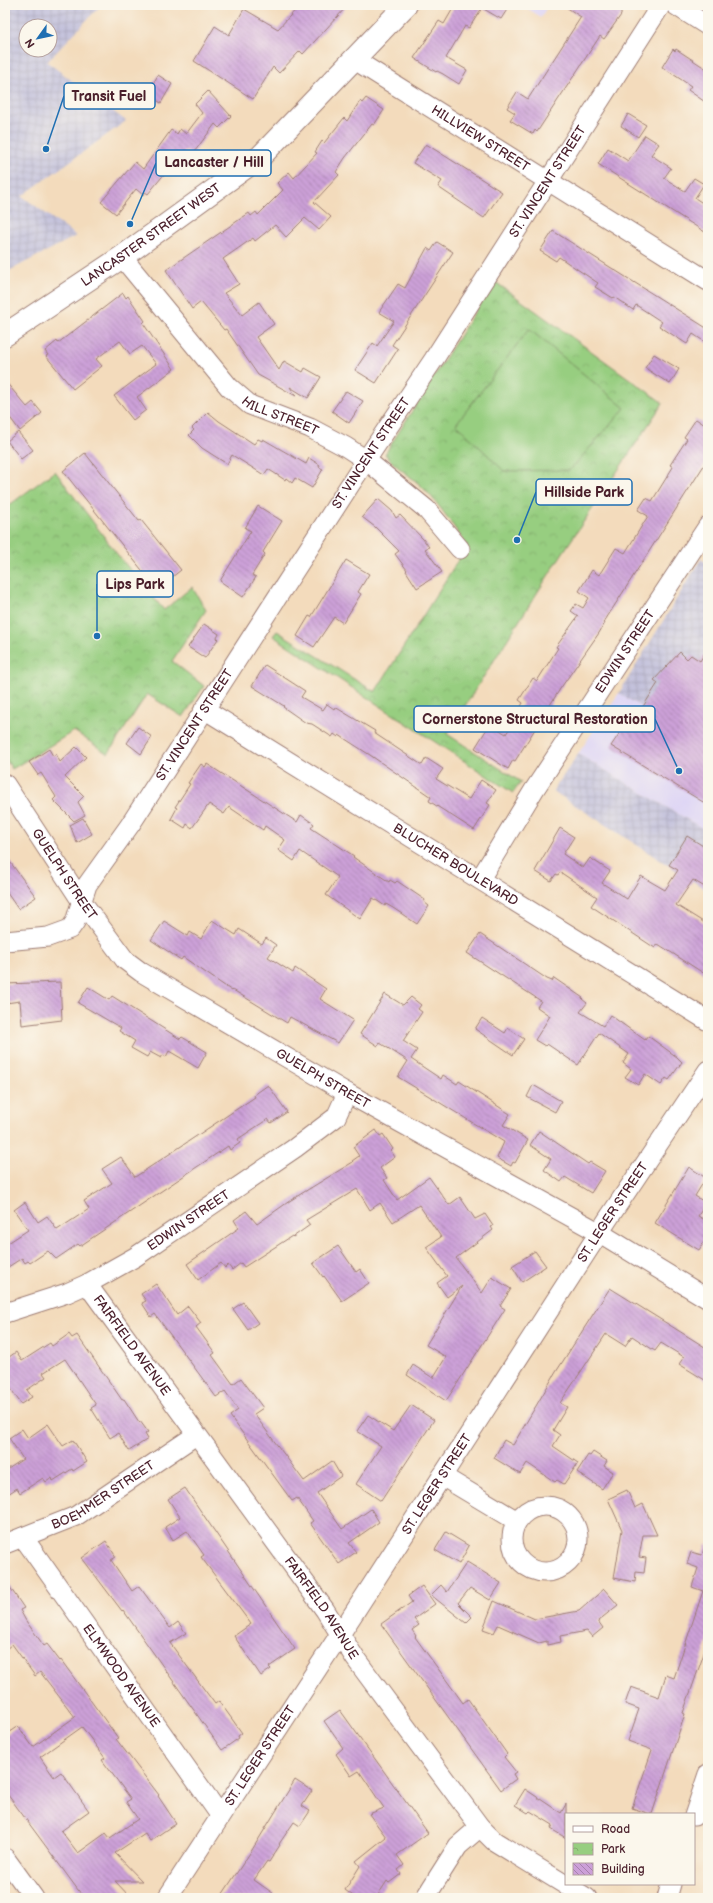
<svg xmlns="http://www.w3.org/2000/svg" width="713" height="1903" font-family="'Balsamiq Sans',sans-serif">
<defs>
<pattern id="industrial-grid" width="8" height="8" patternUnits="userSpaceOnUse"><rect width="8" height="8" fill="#c3c1db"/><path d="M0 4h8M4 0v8" fill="none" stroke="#a9a5bc"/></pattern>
<pattern id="park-crowns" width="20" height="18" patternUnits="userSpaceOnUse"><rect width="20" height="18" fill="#97ce80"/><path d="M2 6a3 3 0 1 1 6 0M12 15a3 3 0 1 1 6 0" fill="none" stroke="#84b06f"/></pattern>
<pattern id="building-back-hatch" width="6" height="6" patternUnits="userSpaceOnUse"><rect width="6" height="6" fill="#cca0d8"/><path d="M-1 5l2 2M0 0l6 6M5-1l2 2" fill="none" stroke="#a882af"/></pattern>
</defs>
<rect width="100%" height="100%" fill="#fbf7ec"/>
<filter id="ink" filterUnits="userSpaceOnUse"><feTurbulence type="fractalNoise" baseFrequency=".025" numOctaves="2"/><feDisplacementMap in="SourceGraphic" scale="8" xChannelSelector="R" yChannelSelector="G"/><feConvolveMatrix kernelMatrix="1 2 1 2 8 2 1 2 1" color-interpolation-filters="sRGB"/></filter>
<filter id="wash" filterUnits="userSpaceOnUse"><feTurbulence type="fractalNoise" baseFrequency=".012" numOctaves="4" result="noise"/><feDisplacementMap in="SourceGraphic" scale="16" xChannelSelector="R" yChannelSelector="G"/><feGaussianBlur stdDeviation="0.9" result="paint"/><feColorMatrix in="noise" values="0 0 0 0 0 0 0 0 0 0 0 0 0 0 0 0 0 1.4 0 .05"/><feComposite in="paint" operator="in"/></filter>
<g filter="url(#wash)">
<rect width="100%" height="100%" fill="#f3dbbc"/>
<path fill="#ded5f5" d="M522,5H548L541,17Z
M619,693L708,749V832L578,754Z"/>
<path fill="url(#industrial-grid)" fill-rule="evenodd" d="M5,5H101L47,62L126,121L22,196L76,236L5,273ZM26,26H50V50H26Z
M701,559L708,564V749L619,693Z
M578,754L708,832V891L553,791Z"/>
<path fill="url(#park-crowns)" stroke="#707656" d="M494,281L663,403L562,554L447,734L521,782L513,793L273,636L277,631L375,692L455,565L467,546C453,526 441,506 424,489C412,476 395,468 385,454Z
M55,471L117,554L164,610L192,587L206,610L172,661L204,686L183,717L147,694L108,754L74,731L12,769L5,758V502L8,506Z"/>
<path fill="#97ce80" stroke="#707656" d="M529,329L625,408L570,470L504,471L456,424Z"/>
<g id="blocks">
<path fill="url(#building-back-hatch)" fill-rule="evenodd" d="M300,5H348L303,54L300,51L279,73L273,67L253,99L194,61L215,26L229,35L244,9L278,29Z
M455,5H510L501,19L482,8L469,28L465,26L446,58L467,70L459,84L443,74L437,71L436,72L414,58L439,21L444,24Z
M563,5H612L621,11V15L604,39L600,36L537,132L535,130L533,134L510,120L515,113L507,108L517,92L528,99L581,17Z
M673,49L675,51L676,49L708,70V104L688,90L691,86L662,67Z
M158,75L172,84L161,103L147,94Z
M208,91L231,116L219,128L215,124L192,155L186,150L168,174L166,172L148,194L145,192L143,195L136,189L116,214L101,202L135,162L143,169L171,130L177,134L180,129L186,134L202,113L195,104Z
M366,98L384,110L374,125L372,124L345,158L336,172L339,175L314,202L331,217L319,230L305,218L286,237L275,225L255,241L253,238L223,259L239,284L224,293L242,315L259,302L274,324L256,337L279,370L284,361L303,372L305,368L321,377L308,398L290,387L296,396L258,375L226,329L224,330L201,302L192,309L166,270L249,213L251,216L256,212L258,215L283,190L277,183L289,172L294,178L317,153L315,152L322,141L324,143L344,118L347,121L360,101L362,103Z
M628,114L646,125L638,137L621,126Z
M645,135L659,144L651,155L671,168L664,178L685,191L694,178L704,184L695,198L707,206L705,209L708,212V234L598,164L608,148L628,161Z
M426,144L502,192L484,218L438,187L442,181L413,163Z
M553,231L708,329V344L693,334L687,344L659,326L662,322L636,305L633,310L614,297L613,298L595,287L598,283L559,257L556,261L540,251Z
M437,242L453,252L392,345L398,349L376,383L355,370L373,343L377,346L394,321L379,312L398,284L405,288L427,248L431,251Z
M123,293L126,298L128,296L145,321L143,323L174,369L137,397L146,410L133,420L114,396L156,364L142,346L130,354L120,341L96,359L102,366L73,389L46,356L48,355L45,351L57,341L58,343Z
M654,354L679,369L670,384L645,368Z
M5,381L27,407L33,402L42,413L20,431L5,411Z
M346,391L363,401L349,423L332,411Z
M208,412L219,421L254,444L258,439L262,441L263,439L306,464L309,458L320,465L319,467L323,469L312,488L295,478L292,483L286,478L285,480L268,469L264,475L232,455L227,464L202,448L189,435L194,430L192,428Z
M696,419L708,427V459L604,622L605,623L599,633L560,689L515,761L513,760L508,769L475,748L490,724L506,734L519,714L517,713L523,703L519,700L533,678L537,681L558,648L556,647L578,616L571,611L576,604L583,608L589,598L579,591L592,570L599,575L616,548L625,553L648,516L638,510L646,498L652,501L673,467L670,465L687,439L684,437Z
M18,432L33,450L21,459L7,441Z
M85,453L139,521L141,520L181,570L157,589L63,471Z
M378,499L392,511L396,518L400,515L423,539L429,547L425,549L442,572L417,588L406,571L407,570L395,554L399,551L375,527L362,517Z
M258,506L282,521L263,552L265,554L252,575L256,577L243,597L220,581L251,531L245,528Z
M346,560L369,574L358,592L361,594L343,623L334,617L314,647L297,636L309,616L311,617Z
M204,624L219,634L217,638L218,639L205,658L188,647Z
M708,648V805L611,746L633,713L637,716L658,683L654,680L680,652L687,659L691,655L700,661Z
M265,665L305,691L301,697L323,710L327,704L334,709L335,707L375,731L374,733L422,765L426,758L443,769L436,779L469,799L481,780L496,790L487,803L490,805L474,830L429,801L431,797L370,755L339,735L338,737L334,734L332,737L312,724L306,723L283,707L284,706L252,686Z
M138,727L152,737L141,754L127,743Z
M76,747L86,757L65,777L84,796L78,802L85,815L74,821L53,800L56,797L41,773L38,775L29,762L49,749L53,756L56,754L60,762Z
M201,764L205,767L207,764L297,822L301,815L314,824L311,828L354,856L353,857L389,882L390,880L395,883L397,881L425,900L424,902L429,906L417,924L393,908L386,904L385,906L373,898L360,919L326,895L338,877L300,851L294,861L278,850L285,840L265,826L263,830L229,807L224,814L209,804L192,828L187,824L185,828L171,819L177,808L175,807L190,784L188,783Z
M83,818L92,834L77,843L70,825Z
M560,828L574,837L563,854L583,868L590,858L610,871L602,883L627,899L641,876L665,890L678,870L669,865L687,836L708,849V889L693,880L676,905L708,925V976L658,944L655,948L591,906L597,897L560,872L558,875L556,874L551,881L535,871Z
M5,855L36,897L18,909L5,890Z
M212,920L236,935L239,929L262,944L266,938L276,945L268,957L293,973L295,968L326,989L320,999L353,1020L338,1043L290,1017L287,1023L233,990L232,991L183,957L181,960L151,940L164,921L188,936L190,932L201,939Z
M480,934L547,979L552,981L554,978L583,998L582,999L587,1003L580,1012L603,1026L610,1015L645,1040L648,1036L677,1057L682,1062L669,1080L666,1078L661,1085L645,1074L638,1085L625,1077L631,1069L623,1063L629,1054L599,1033L578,1065L547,1044L545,1046L535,1040L550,1016L537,1007L541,1001L467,953Z
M60,982L62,1020L22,1025L20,1001L6,1003L5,984Z
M88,987L109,1000L112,996L180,1039L182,1037L207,1052L198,1068L169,1051L166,1057L163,1055L161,1058L150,1052L147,1057L131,1048L135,1041L119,1031L121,1028L78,1003Z
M385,994L403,1005L411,997L421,1005L418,1009L422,1012L403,1041L417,1050L411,1059L441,1079L443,1075L457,1084L459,1081L510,1114L503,1125L528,1140L515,1163L513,1162L511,1166L497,1158L504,1142L398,1077L408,1061L380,1043L378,1046L360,1034Z
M482,1018L505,1033L508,1028L524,1039L513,1055L475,1029Z
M268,1085L287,1112L271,1123L268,1119L238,1139L240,1143L230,1150L228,1146L80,1246L78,1244L56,1259L48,1251L30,1263L28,1261L25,1263L22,1258L5,1269V1245L28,1230L14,1210L25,1202L38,1222L47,1216L57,1230L89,1209L84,1201L112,1183L102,1169L121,1157L135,1177L255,1097L254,1095Z
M533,1085L561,1101L555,1112L527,1097Z
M376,1130L380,1136L383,1134L393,1149L391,1151L395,1157L380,1168L387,1178L384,1180L397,1200L429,1177L449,1205L460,1197L475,1219L485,1214L493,1226L491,1227L493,1230L456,1258L482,1293L492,1277L511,1289L500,1306L505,1309L446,1401L407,1375L413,1365L433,1378L446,1357L426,1345L462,1286L447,1297L437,1283L447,1276L426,1247L441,1237L419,1205L393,1222L380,1203L370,1210L357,1189L306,1220L310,1225L293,1237L292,1236L244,1267L241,1263L232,1270L228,1265L225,1268L221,1263L198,1280L187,1264L239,1228L234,1220L246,1211L257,1224L291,1200L353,1162L352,1161L359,1156L353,1147Z
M539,1131L588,1164L590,1162L605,1171L591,1193L565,1177L561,1182L544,1170L551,1159L530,1145Z
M689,1167L706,1178L695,1196L706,1203L698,1216L708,1222V1236L699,1250L655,1223Z
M338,1246L356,1272L360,1269L369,1283L342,1301L324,1276L323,1277L313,1263Z
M535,1251L546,1266L522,1282L512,1266Z
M156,1284L177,1315L188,1306L201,1323L196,1327L215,1353L212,1355L233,1384L241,1378L263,1408L254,1414L304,1481L332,1461L341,1476L317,1493L342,1529L371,1509L379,1522L349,1543L356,1552L339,1564L310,1523L313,1521L297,1498L292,1501L230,1416L238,1410L225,1391L216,1397L155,1314L151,1317L142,1303L146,1301L141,1294Z
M610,1288L708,1349V1382L679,1364L684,1357L661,1343L655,1351L632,1336L625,1346L606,1334L560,1403L567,1407L553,1430L560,1435L553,1446L578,1463L564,1484L557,1480L555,1482L527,1463L520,1474L494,1458L504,1440L513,1445L556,1372Z
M243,1302L258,1323L248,1330L233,1309Z
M69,1334L72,1338L77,1335L122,1400L124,1399L139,1422L140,1421L148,1432L145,1434L148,1439L129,1451L118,1433L110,1438L91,1408L96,1405L65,1359L43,1373L46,1377L27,1390L32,1397L21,1404L11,1389L5,1393V1360L16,1352L22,1361L50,1343L52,1346Z
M411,1405L434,1420L381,1501L356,1484L381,1446L357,1431L368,1415L393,1431Z
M48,1424L63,1446L73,1440L87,1462L73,1471L72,1469L53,1481L52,1478L46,1482L43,1478L20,1493L17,1488L5,1496V1471L23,1459L9,1438L22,1429L28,1438Z
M593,1452L607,1461L604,1466L613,1472L602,1489L577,1472L588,1455L590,1456Z
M185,1488L295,1649L269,1667L271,1669L261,1676L234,1636L251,1624L201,1557L204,1555L187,1531L173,1540L165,1527L180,1517L168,1499Z
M627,1490L635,1508L643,1504L657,1535H643L639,1557L646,1558L644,1573L636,1572L635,1582L614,1578L622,1530L608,1499Z
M446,1532L469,1546L459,1564L435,1550Z
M106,1541L116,1557L111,1560L132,1591L139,1586L170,1628L178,1622L186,1633L170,1643L215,1704L219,1701L242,1733L238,1736L239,1738L222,1750L123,1610L122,1611L82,1558Z
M706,1544L708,1545V1642L683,1713L685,1714L661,1787L652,1814H650L632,1808L652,1750L628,1741L639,1709L625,1704L631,1687L659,1697L666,1675L674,1678L703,1591L692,1587L698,1568L687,1564L691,1552L702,1555Z
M467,1562L501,1583L490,1600L470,1588L458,1603L472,1617L466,1623L431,1595L441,1585L447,1592Z
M5,1580L24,1608L20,1610L26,1621L44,1646L47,1644L60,1661L61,1660L118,1738L116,1739L159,1795L158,1796L176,1823L150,1841L145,1833L115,1853L142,1881H115L131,1898H84L5,1791V1750L10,1746L5,1738V1735L18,1726L33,1747L75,1717L40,1672L35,1676L12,1644L5,1650ZM82,1727L105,1758L102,1760L131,1799L126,1802L138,1819L110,1838L106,1833L78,1853L61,1831L89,1811L61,1772L54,1777L40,1757Z
M422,1586L435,1604L414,1619L419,1625L412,1630L416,1636L415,1637L463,1703L468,1699L507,1754L504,1757L516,1772L513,1774L516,1779L501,1790L381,1624L412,1602L408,1596Z
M604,1589L618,1605L598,1621L603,1628L592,1637L587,1631L560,1636L561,1642L547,1645V1641L539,1643L498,1625L494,1633L483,1629L494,1601L535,1619L579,1611Z
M340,1710L428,1833L397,1855L404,1865L398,1870L401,1874L389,1883L387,1881L376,1898H356L345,1890L360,1866L356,1861L386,1837L369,1814L384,1808L359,1771L351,1776L336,1754L343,1748L324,1721Z
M295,1780L312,1791L302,1806L310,1811L300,1826L294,1822L279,1844L280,1845L269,1862L267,1861L254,1880L280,1898H220L252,1850Z
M525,1789L561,1813L566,1804V1838L551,1829L553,1825L530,1811L528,1813L515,1805Z"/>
</g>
</g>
<g filter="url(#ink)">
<use href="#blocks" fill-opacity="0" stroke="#9e7d74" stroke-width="1"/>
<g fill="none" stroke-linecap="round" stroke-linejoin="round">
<defs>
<g id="minor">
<path d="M675,5L708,26"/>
<path id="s1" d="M355,60L708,281"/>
<path id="s2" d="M122,257L229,387L250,405L310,428L346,447L366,460L426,509L460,549"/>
<path id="s3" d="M204,709L708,1021"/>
<path id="s4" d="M5,784L82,902L125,960L141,972L347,1093L600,1233L708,1299"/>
<path id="s5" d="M480,879L534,790L708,526"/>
<path id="s6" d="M5,941L48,937L70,929L75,922L87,885L130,825L366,460L434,359L661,5"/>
<path id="s7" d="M87,1284L325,1610L355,1658L480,1827L494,1841L587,1898"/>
<path id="s8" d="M5,1313L67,1293L87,1284L135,1257L295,1148L336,1117L347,1093"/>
<path d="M442,1476L517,1521"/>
<circle cx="545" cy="1539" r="33"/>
<path id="s9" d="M23,1537L220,1815"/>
<path id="s10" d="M5,1544L76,1516L196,1435"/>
<path d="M694,1816L708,1774"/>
<path d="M5,1858L34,1898"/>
<path id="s11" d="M167,1898L350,1619L608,1219L708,1070"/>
<path d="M425,1898L458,1846L480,1827"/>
<path d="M667,1898L671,1884"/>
</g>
<g id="major">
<path id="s12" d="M5,335L122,257L260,157L406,5"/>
</g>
</defs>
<use href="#minor" stroke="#9e7d74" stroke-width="21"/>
<use href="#major" stroke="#9e7d74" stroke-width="24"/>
<use href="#minor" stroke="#fff" stroke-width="19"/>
<use href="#major" stroke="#fff" stroke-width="22"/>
</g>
</g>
<g text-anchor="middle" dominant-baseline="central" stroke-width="3" stroke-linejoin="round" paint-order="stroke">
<g font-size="13" fill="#4a1f2b" stroke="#fbf7ec">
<text stroke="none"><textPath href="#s1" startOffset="148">HILLVIEW STREET</textPath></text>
<text stroke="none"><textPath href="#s6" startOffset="955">ST. VINCENT STREET</textPath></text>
<text stroke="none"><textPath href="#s12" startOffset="177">LANCASTER STREET WEST</textPath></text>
<text stroke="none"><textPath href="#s2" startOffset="228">HILL STREET</textPath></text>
<text stroke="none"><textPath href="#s6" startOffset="631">ST. VINCENT STREET</textPath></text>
<text stroke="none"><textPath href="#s5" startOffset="270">EDWIN STREET</textPath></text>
<text stroke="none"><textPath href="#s6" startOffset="307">ST. VINCENT STREET</textPath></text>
<text stroke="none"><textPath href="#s3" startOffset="296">BLUCHER BOULEVARD</textPath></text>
<text stroke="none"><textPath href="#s4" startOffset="108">GUELPH STREET</textPath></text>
<text stroke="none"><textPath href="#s4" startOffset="444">GUELPH STREET</textPath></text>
<text stroke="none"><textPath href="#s11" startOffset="818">ST. LEGER STREET</textPath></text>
<text stroke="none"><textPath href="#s8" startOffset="207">EDWIN STREET</textPath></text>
<text stroke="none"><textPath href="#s7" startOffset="76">FAIRFIELD AVENUE</textPath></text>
<text stroke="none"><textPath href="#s11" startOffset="494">ST. LEGER STREET</textPath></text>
<text stroke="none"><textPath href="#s10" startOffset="110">BOEHMER STREET</textPath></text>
<text stroke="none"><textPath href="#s7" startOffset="400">FAIRFIELD AVENUE</textPath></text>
<text stroke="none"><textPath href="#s9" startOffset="170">ELMWOOD AVENUE</textPath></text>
<text stroke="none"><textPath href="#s11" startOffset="170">ST. LEGER STREET</textPath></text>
</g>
</g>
<path fill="none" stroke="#1f6fb2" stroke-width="1.5" d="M46 149L64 96M130 224L156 163M517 540L536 492M97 636L97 584M679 771L655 719"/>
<g fill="#1f6fb2" stroke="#fbf7ec" stroke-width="1.5">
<circle cx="46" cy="149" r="4"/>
<circle cx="130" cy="224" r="4"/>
<circle cx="517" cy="540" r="4"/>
<circle cx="97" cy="636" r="4"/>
<circle cx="679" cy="771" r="4"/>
</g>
<g fill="#fbf7ec" stroke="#1f6fb2" stroke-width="1.5">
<rect x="64" y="83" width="91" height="26" rx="4"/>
<rect x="156" y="150" width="115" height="26" rx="4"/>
<rect x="536" y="479" width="96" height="26" rx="4"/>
<rect x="97" y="571" width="76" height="26" rx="4"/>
<rect x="414" y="706" width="241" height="26" rx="4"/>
</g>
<g font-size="14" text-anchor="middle" font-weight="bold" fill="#4a1f2b">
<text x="109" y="101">Transit Fuel</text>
<text x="214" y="167">Lancaster / Hill</text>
<text x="584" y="497">Hillside Park</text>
<text x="135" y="589">Lips Park</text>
<text x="535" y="724">Cornerstone Structural Restoration</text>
</g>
<rect width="713" height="1903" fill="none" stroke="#fbf7ec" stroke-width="20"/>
<rect x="565" y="1813" width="130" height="72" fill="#fbf7ec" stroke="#b4a19f"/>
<rect x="573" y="1826" width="20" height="6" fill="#ffffff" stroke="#b4a19f"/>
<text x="601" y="1833" font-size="12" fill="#4a1f2b">Road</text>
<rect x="573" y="1843" width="20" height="12" fill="url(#park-crowns)" stroke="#b4a19f"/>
<text x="601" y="1853" font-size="12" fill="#4a1f2b">Park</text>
<rect x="573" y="1863" width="20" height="12" fill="url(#building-back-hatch)" stroke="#b4a19f"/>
<text x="601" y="1873" font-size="12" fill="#4a1f2b">Building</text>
<g transform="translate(38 38) rotate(237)"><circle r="19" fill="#fbf7ec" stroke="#b4a19f"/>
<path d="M0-3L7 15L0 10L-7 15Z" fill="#1f6fb2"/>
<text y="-6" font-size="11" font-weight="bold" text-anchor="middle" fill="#4a1f2b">N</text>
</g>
</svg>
